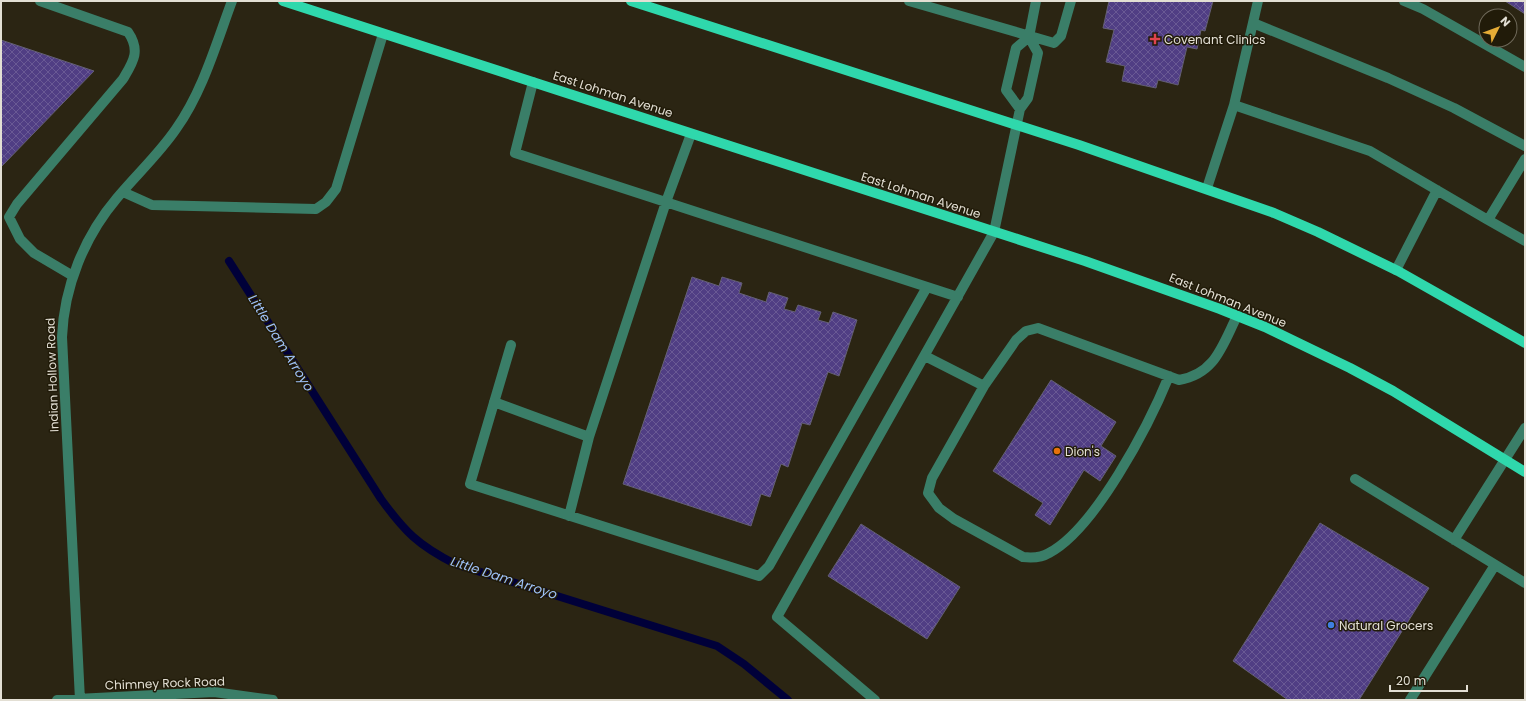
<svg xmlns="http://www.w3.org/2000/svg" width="1526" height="701" font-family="Poppins,sans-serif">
<defs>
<pattern id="building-cross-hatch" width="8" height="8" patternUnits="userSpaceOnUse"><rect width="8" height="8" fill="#503e84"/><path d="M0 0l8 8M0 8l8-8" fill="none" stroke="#695994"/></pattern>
</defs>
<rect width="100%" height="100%" fill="#2b2513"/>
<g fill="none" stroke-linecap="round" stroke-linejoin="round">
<path stroke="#000039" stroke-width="8" d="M229,261L381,499C405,532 418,545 455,564L717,646L744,664L788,700"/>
</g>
<path fill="url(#building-cross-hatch)" stroke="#635f73" d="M1109,1H1213L1205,31L1201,30L1197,49L1187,47L1178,85L1158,80L1156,88L1122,81L1125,66L1106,62L1114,30L1103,28Z
M1505,1H1525V14Z
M1,40L94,71L1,167Z
M692,277L719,286L722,277L742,283L739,293L766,302L769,292L788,298L784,309L795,312L798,305L821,312L818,320L829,323L833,312L857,320L839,376L828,372L810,425L802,423L788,467L781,464L770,497L761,494L751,526L623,484Z
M1051,380L1116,422L1101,446L1116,456L1100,481L1084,470L1050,525L1035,515L1043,503L993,471Z
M1320,523L1429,588L1359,700H1288L1233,661Z
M861,524L960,587L927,639L828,576Z"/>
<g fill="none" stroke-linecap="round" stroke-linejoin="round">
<path stroke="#3a7e68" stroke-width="10" d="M40,1L128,32C141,51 133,62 123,79L17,204L9,217L20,239L34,253L73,276
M909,1L1054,43L1061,36L1071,1
M1258,1L1234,105L1370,151L1488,220
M1404,1L1423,9L1525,67
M1253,23L1388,78L1454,108L1525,146
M533,82L515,153L958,297
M1020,109L1006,90L1016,48L1029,37L1036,1
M1525,159L1488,220L1525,241
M1207,188L1234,105
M123,192L152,205L316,209L326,202L336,189L383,34
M1396,270L1437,190
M511,345L470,484L759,576L769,566L927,287
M925,356L984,386L1016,340L1026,331L1038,328L1179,380C1215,374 1222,346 1237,316
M984,386L932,478L928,493L939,508L954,519L1023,557C1032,558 1041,558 1049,553C1095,529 1149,425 1169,376
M494,402L589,437L569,516
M589,437L666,202L691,134
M1355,479L1525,583
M1454,540L1525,428
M57,700L214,692L273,700
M80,700L62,337C64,287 84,237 117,198C136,175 159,154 176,129C203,91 216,44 232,1
M875,700L777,617L994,232L1020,109L1028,98L1038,53L1029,37
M1410,700L1495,565"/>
<path stroke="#2fd8ac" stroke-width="10" d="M283,1L1085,261L1220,309L1265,327L1350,368L1393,391L1525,472
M631,1L1079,145L1274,213L1318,232L1398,271L1525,343"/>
</g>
<path fill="#e0444e" stroke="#211b09" stroke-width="1.5" d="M1153 33h4v4h4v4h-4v4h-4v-4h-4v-4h4z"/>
<circle fill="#e8710a" stroke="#211b09" stroke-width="1.5" cx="1057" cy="451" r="4"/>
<circle fill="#3f7fe0" stroke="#211b09" stroke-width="1.5" cx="1331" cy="625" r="4"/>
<g text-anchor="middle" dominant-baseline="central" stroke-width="3" stroke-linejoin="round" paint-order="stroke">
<g font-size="12" fill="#e3dfd4" stroke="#211b09" text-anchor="start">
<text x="1164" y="39">Covenant Clinics</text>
<text x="1065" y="451">Dion's</text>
<text x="1339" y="625">Natural Grocers</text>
</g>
<g font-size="12" fill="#e3dfd4" stroke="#211b09">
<text transform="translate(613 94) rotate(18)">East Lohman Avenue</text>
<text transform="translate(921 195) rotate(18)">East Lohman Avenue</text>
<text transform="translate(1228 300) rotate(22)">East Lohman Avenue</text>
<text transform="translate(52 375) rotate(-92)">Indian Hollow Road</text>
<text transform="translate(165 683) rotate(-2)">Chimney Rock Road</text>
</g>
<g font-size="13" font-style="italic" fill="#9fc2f8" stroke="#211b09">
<text transform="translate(281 343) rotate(58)">Little Dam Arroyo</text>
<text transform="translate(504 578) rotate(18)">Little Dam Arroyo</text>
</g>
</g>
<rect width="1526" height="701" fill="none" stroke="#e3dfd4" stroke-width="4"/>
<g transform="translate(1498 28) rotate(48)"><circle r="19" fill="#211b09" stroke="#6f695a"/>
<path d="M0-3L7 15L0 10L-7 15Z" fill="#e6ac36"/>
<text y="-6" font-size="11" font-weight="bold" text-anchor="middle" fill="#e3dfd4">N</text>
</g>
<path d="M1390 685v6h77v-6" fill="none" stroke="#e3dfd4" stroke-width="2"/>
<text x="1396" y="685" font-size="12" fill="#e3dfd4" stroke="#211b09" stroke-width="3" paint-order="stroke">20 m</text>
</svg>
